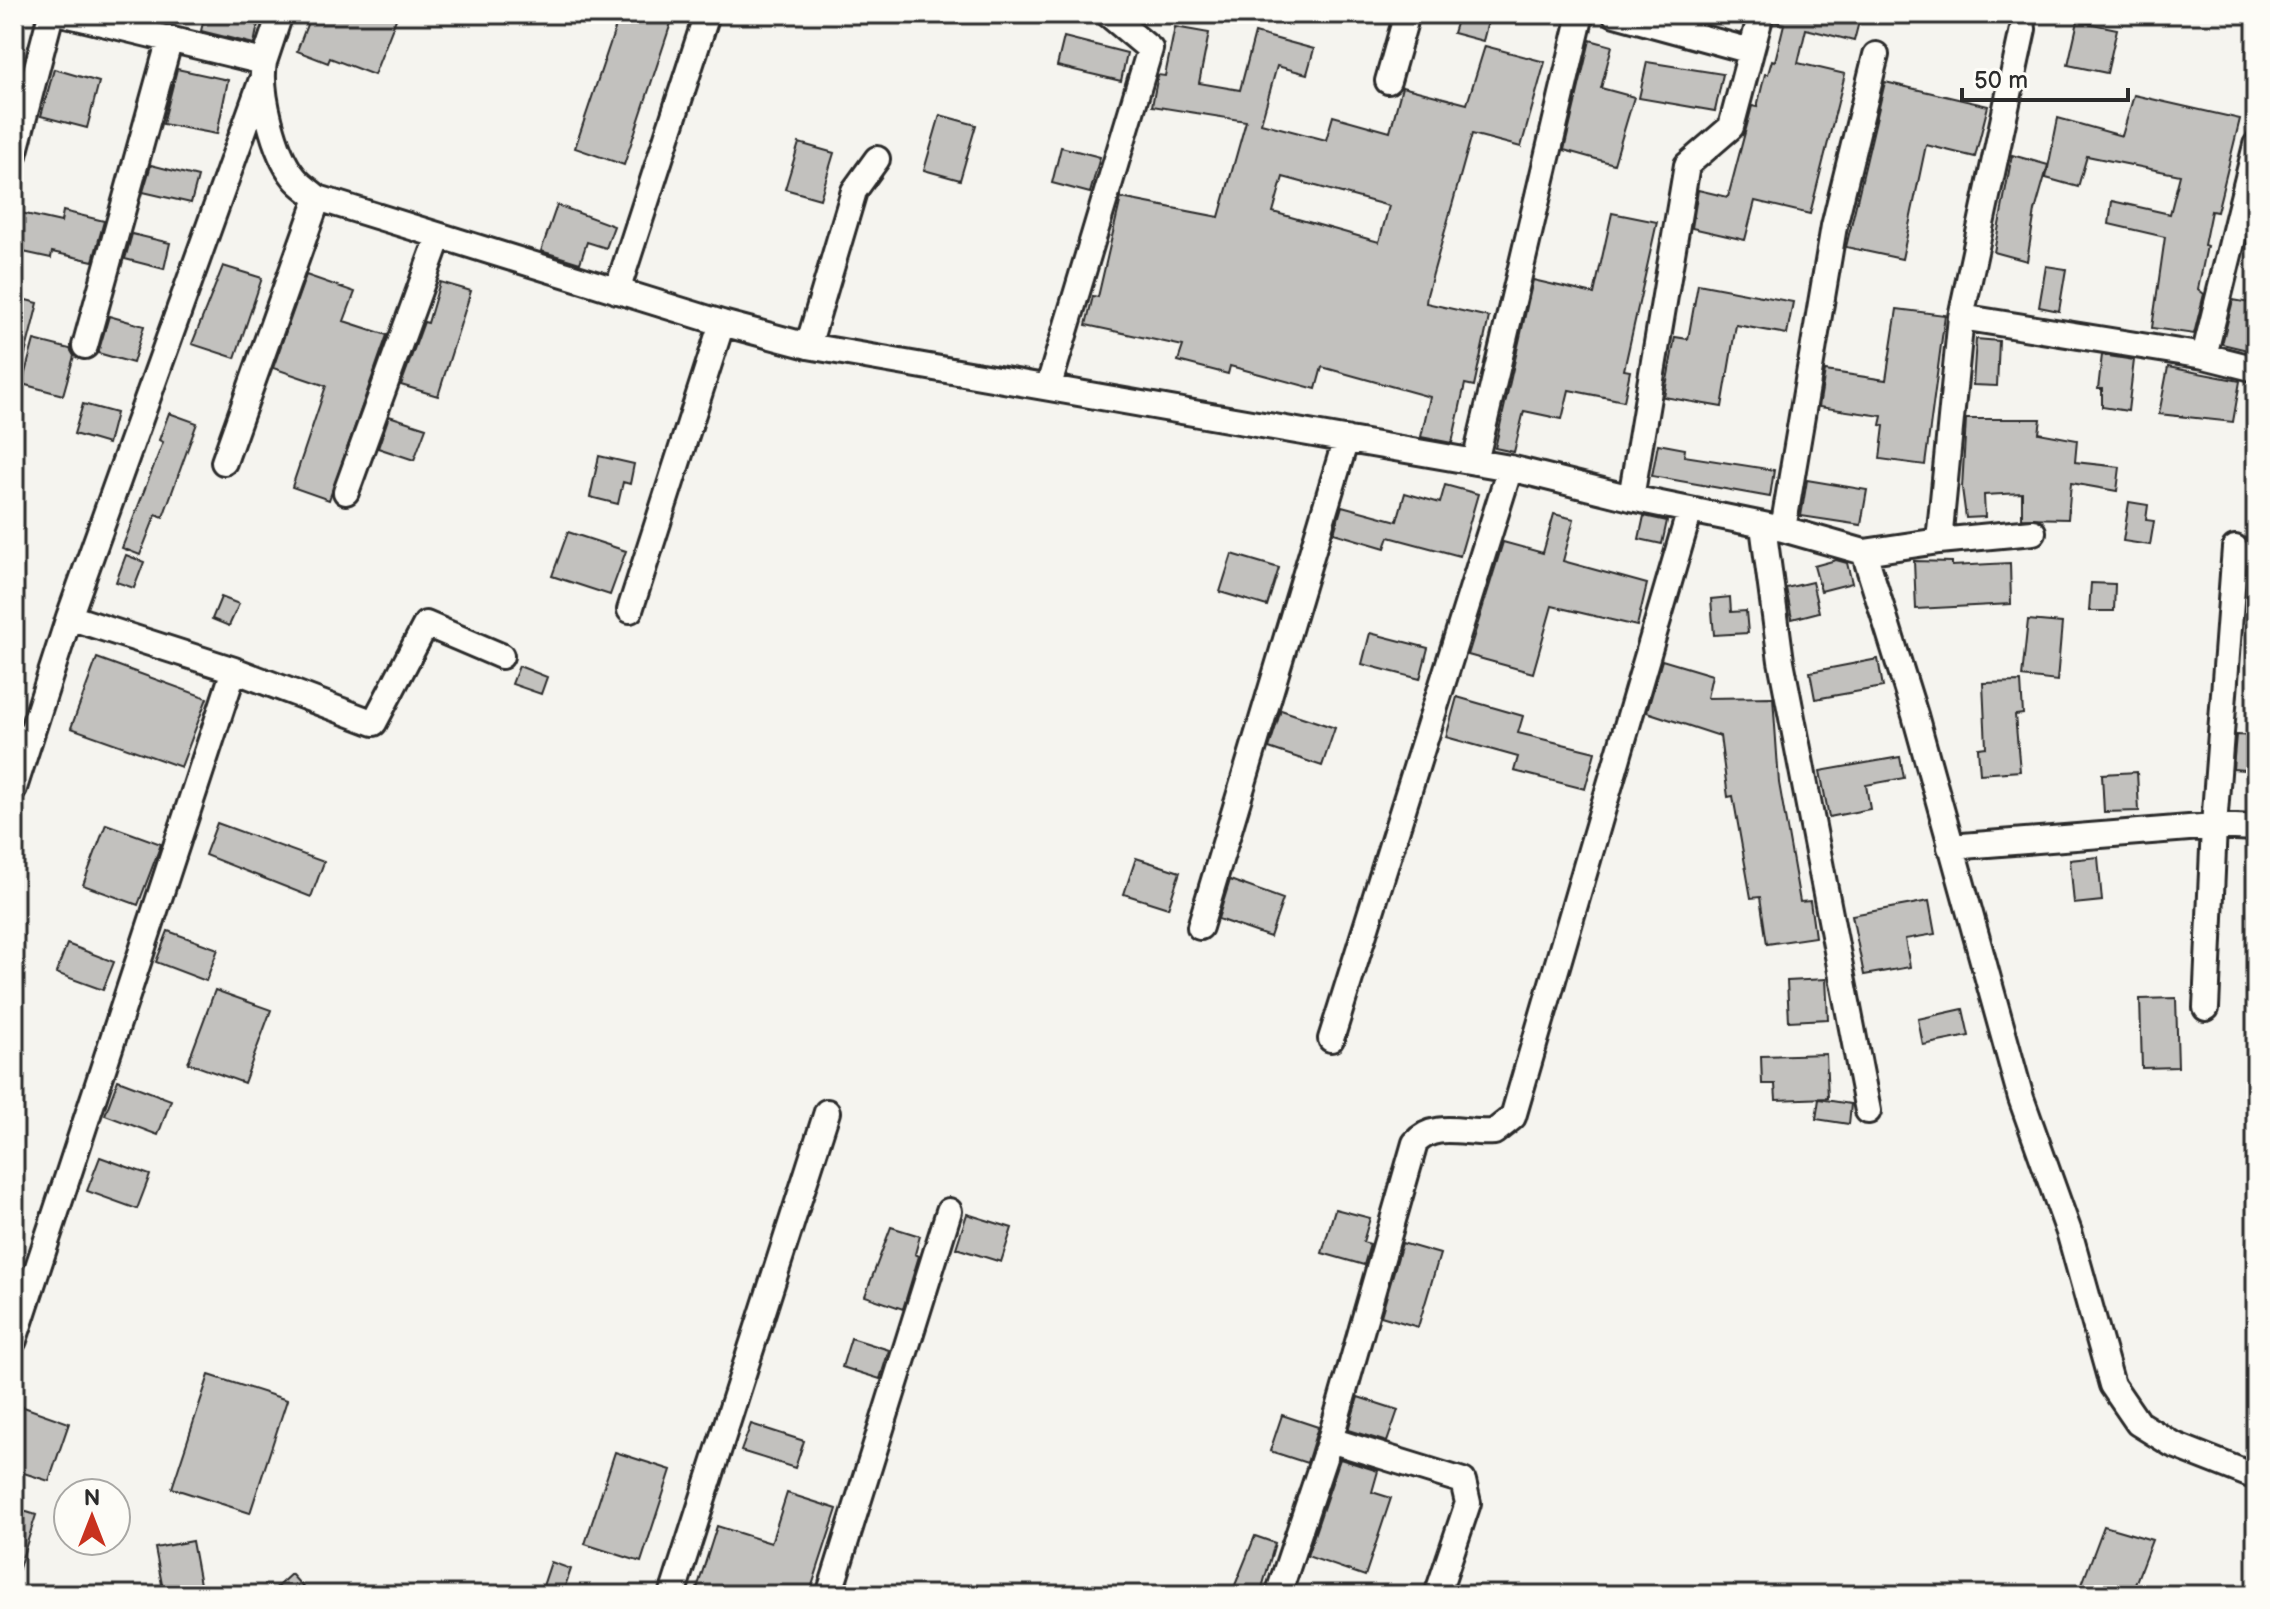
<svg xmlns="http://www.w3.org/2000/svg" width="2270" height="1609" font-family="'Balsamiq Sans',sans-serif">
<rect width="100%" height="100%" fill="#f5f4ef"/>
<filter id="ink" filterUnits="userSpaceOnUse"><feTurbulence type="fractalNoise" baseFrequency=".0125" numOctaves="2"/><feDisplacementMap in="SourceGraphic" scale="16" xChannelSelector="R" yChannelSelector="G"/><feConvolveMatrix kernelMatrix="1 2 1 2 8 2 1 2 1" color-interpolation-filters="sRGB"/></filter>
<g filter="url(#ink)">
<path fill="#c2c1be" stroke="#2b2b2b" stroke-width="2" fill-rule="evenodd" d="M205,14H260L254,44L201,31Z
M311,14H398L374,75L330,58L328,63L297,51Z
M620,14H674L624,165L575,148Z
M1459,14H1490L1483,41L1453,33Z
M1776,14H1861L1854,41L1806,29L1798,63L1845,74L1810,214L1755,201L1745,240L1692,228L1698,190L1728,197L1752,106L1757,107L1765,74H1768L1772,60L1775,61L1784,24L1775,22Z
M2078,21L2117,29L2107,73L2068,65Z
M1175,27L1209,33L1199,83L1240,90L1255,33L1314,49L1307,74L1277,66L1261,123L1326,140L1333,116L1390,132L1402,87L1467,104L1485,46L1545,62L1521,147L1472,134L1427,295L1426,303L1489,317L1474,386L1465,384L1452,443L1421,437L1430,397L1322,367L1316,389L1230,366L1228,374L1178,361L1183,346L1086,325L1093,296L1098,297L1121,198L1219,217L1246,121L1152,106L1158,75L1165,76ZM1283,177L1389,206L1379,242L1273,212Z
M1064,37L1127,53L1121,81L1057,66Z
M1590,40L1612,46L1601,88L1634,97L1614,164L1564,150Z
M1647,62L1723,74L1715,111L1639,98Z
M54,69L99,82L87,128L41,116Z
M177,69L228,80L217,134L163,124Z
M1885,82L1988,106L1975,157L1926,145L1902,259L1846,247Z
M2134,95L2240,119L2217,212L2211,211L2204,245L2207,246L2198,289L2204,294L2194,334L2152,328L2165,237L2109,224L2112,201L2170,214L2180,175L2087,156L2078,187L2046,178L2058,118L2122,136Z
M940,115L976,125L960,180L924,170Z
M799,143L834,153L820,199L785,189Z
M1061,147L1100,157L1090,193L1052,183Z
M2012,155L2048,165L2035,211L2027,261L1994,252Z
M151,165L198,177L191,203L143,192Z
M557,205L614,226L606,248L587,242L580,263L541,251Z
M63,211L104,221L93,261L52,252L51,258L14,250L21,213L61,222Z
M1612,213L1657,222L1624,370L1630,371L1624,401L1569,390L1562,419L1524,411L1514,452L1495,448L1533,280L1594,294Z
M132,234L170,243L164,269L125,259Z
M223,266L262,278L235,358L192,344Z
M2046,266L2066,269L2059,311L2039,307Z
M306,275L355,292L344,321L387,335L329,500L292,487L326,386L273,368Z
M440,282L471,291L438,396L401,385L424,322L428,323Z
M1698,284L1793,302L1787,334L1736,325L1722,407L1664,397L1675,337L1688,339Z
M14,297L38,303L20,374L14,373Z
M2233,300L2256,304V352L2222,344Z
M1897,309L1945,315L1925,465L1880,459L1884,426L1880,425L1882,416L1819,407L1825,371L1886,380Z
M109,316L144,326L133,363L98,353Z
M1976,339L1999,341L1997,386L1973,385Z
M34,340L70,349L74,356L63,395L22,384Z
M2102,355L2134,360L2128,411L2102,407V389H2098Z
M2168,367L2240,381L2233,422L2159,414Z
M83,404L116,413L108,444L74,434Z
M169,413L197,423L163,517L156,514L140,555L122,548L163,442L159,440Z
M389,416L426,428L414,460L378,448Z
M1966,419H2041L2039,433L2077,440L2075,462L2120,467L2117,491L2071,483L2068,519L2022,518V493L1984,495L1985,517L1966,518L1962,488Z
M1658,444L1685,449L1684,456L1774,470L1770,497L1652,476Z
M599,456L634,464L630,484L623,482L618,504L590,497Z
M1807,480L1867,490L1861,525L1801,516Z
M1445,485L1478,494L1460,556L1389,537L1385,548L1334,533L1342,506L1397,521L1405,493L1440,503Z
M2129,502L2148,505L2146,520L2154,521L2150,545L2123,541Z
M1554,514L1574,519L1563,561L1647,584L1637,626L1552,606L1533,673L1468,655L1503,542L1543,553Z
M1644,516L1667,521L1662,544L1639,539Z
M568,532L626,551L610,595L552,576Z
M1232,554L1279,568L1267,606L1220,592Z
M126,555L144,562L134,588L116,582Z
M1836,560L1847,563L1852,583L1821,591L1814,566Z
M1914,561L1952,562V566L2010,563L2011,604L1916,609Z
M1812,582L1819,612L1792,619L1786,588Z
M2091,583L2115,584L2114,611H2089Z
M221,597L239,604L229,626L212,619Z
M1730,597L1731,612L1746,611L1748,633L1714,635L1711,599Z
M2028,620L2062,623L2057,681L2022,677Z
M1370,633L1428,648L1420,679L1362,664Z
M97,658L207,698L181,767L71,728Z
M1878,659L1883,687L1815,699L1810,672Z
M1662,660L1712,675L1707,698L1773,697L1779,783L1800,902L1810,901L1815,937L1767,944L1760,897L1751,898L1733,796L1728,797L1720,736L1647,712Z
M519,666L547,677L541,694L512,684Z
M2021,682L2023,714L2015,715L2020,771L1980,774L1978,748L1986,747L1983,683Z
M1457,697L1523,716L1518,733L1595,752L1585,789L1514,771L1518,757L1446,737Z
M1281,710L1335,728L1322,766L1269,748Z
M2236,735L2256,736V771L2233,769Z
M1900,757L1904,778L1866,785L1870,809L1829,817L1820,771Z
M2137,772L2139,811L2104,812L2102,774Z
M217,823L324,862L311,897L205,855Z
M106,824L161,844L138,905L83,885Z
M2098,857L2102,901L2074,904L2070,860Z
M1136,858L1180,872L1168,908L1124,894Z
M1230,880L1283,899L1270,937L1218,919Z
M1929,901L1935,934L1905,939L1910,967L1864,975L1852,915Z
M168,931L218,949L206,981L156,962Z
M67,944L114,962L103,990L56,973Z
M1826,979L1828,1019L1789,1021L1787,981Z
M215,990L271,1010L244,1083L188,1063Z
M2176,998L2178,1067L2142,1068L2140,999Z
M1963,1009L1969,1036L1923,1045L1918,1019Z
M1826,1054L1828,1098L1776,1100L1775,1084H1762L1761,1056Z
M118,1080L171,1100L158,1135L105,1115Z
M1819,1099L1851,1104L1849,1124L1816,1119Z
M100,1157L150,1175L137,1209L87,1191Z
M1335,1209L1370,1218L1363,1242L1370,1244L1364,1265L1322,1253Z
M967,1214L1012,1228L1001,1262L956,1248Z
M891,1227L920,1236L915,1254L919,1256L903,1309L865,1296Z
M1402,1243L1440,1254L1418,1327L1381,1316Z
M851,1338L889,1350L880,1379L842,1367Z
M209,1375L287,1400L250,1513L172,1488Z
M1358,1397L1398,1410L1387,1442L1348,1430Z
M18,1405L69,1423L49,1481L14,1470V1417Z
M1282,1415L1318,1427L1307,1463L1270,1451Z
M751,1424L804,1441L795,1468L741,1451Z
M615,1452L671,1470L641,1562L585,1544Z
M1340,1459L1378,1471L1372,1492L1391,1498L1365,1576L1307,1556Z
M787,1493L837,1509L809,1595H695L717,1526L771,1543Z
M14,1508L36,1515L18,1571L14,1570Z
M2104,1526L2152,1540L2131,1595H2078Z
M1255,1536L1275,1543L1260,1595H1249L1233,1590Z
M192,1541L202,1595H164L155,1548Z
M551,1562L571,1569L562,1595H540Z
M291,1574L310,1595H268Z"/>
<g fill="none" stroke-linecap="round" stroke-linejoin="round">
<defs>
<path id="street" d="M65,14L264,62C259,91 274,153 294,177C300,185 310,191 318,198L722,323L808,346L1510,468L1631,498L1783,529L1864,552L1915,715L2021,1098L2070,1235L2112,1385L2138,1423L2172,1444L2256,1477
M1615,14L1751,51
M264,62L280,14
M1388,81L1407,14
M14,155L51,14
M617,291L707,14
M1961,317L2023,29
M85,346L170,39
M808,346L854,191L877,159
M2204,356L2256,145
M1049,385L1150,49L1108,14
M224,462L318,198
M1475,462L1581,14
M346,492L439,236
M1631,498L1687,165L1731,127L1761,14
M1763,526L1781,661L1868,1111
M1783,529L1834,226L1876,55
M1939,541L2033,532
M1864,552L1939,541L1961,317L2204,356L2256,369
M630,610L722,323
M69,617L234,670L374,723L426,624L501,656
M14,788L69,617L261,82
M1950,847L2214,826L2256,828
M1200,927L1346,439
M2206,1008L2214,826L2235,548
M1331,1039L1510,468
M14,1340L234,670
M1330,1440L1463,1481L1468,1503L1437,1595
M672,1595L827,1112
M829,1595L949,1211
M1278,1595L1330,1440L1415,1143C1435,1120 1467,1135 1494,1132L1513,1117L1690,510"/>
</defs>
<use href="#street" stroke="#2b2b2b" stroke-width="30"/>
<use href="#street" stroke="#fdfcf7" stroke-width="24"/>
</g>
</g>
<rect width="2270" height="1609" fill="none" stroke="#fdfcf7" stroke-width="48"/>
<rect x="24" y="24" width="2222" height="1561" fill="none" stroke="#2b2b2b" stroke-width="3" filter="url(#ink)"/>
<g transform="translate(92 1517)"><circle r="38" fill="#fdfcf7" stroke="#a9a8a5" stroke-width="2"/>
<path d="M0-6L14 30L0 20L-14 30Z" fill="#c8321e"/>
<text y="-12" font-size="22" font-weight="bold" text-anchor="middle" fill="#2b2b2b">N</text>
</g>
<path d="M1962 88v12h166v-12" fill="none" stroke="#2b2b2b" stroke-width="4"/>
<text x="1974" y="88" font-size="24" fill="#2b2b2b" stroke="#fdfcf7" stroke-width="6" paint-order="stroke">50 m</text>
</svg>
